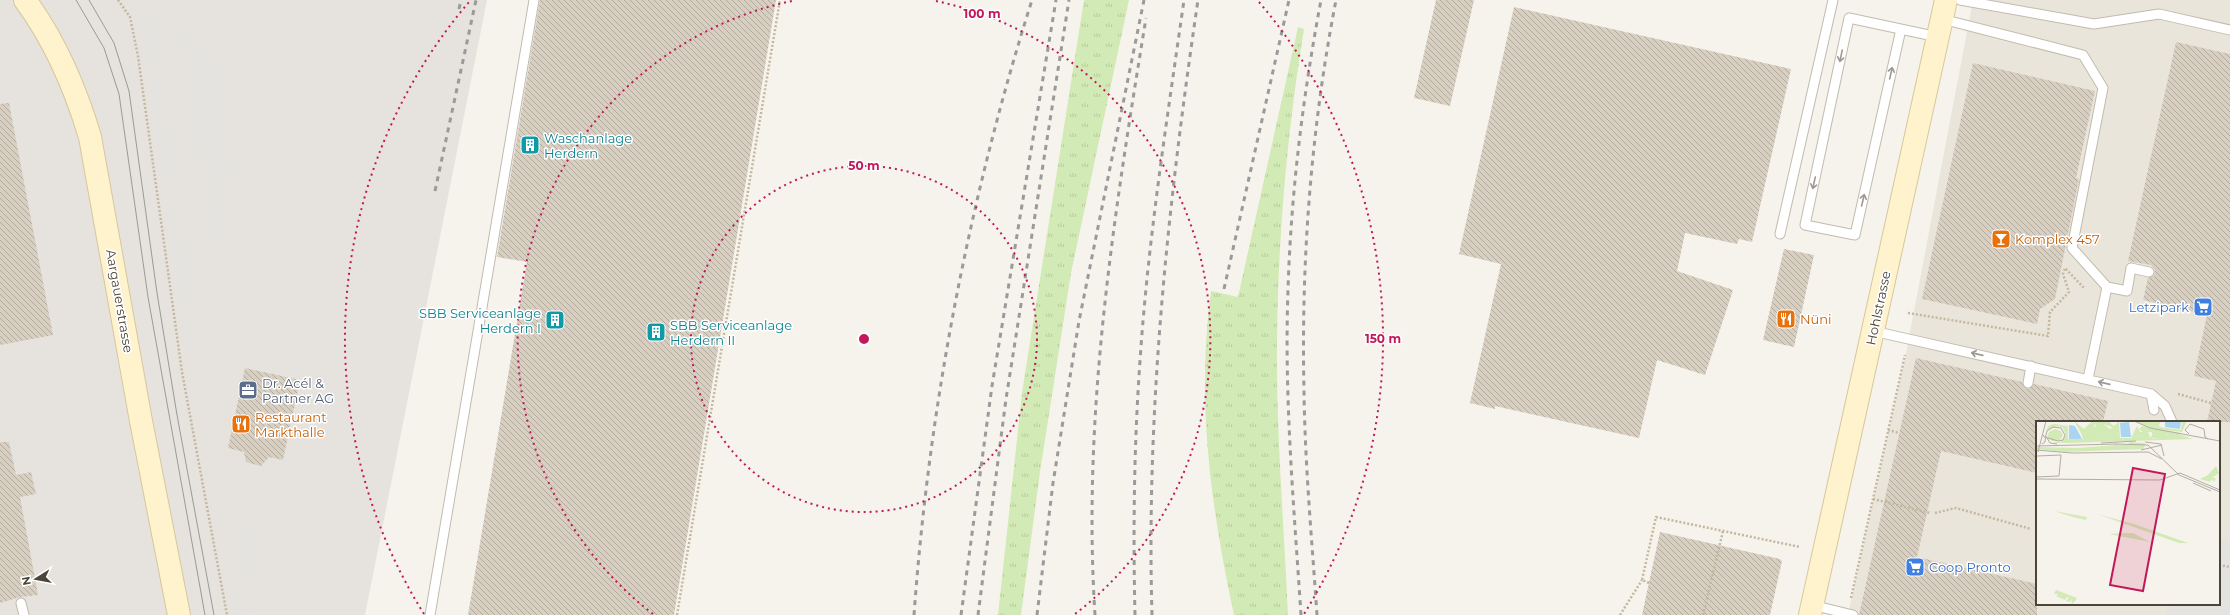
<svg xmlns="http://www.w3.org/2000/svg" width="2230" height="615" font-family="Montserrat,sans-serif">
<defs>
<pattern id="grass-tufts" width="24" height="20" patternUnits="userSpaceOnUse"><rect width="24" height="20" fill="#d2eab5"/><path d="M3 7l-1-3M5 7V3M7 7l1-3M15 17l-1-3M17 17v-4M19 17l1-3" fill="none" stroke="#b6ca9c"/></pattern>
<pattern id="building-back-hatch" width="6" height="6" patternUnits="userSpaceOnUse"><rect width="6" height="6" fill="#d8cfc1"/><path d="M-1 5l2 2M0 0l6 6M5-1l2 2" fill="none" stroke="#b1aa9e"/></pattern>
</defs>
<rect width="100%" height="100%" fill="#f6f3ec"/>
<path fill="#eae5da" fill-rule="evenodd" d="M1973,0H2230V615H1848L1906,353ZM2037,422H2219V604H2037Z"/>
<path fill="#e6e2dd" d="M0,0H487L365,615H0Z"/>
<path fill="url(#grass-tufts)" d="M1084,0H1129L1071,273L1040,472L1021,615H998L1022,393Z
M1298,27L1304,29C1287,133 1278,237 1277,342C1276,433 1284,524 1288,615H1234C1211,508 1196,401 1211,291L1238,297Z"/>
<path fill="#e5e3e0" d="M155,13L202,350L187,352L141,15Z
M195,22L198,47L206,46L208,63L221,61L238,180L217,182L225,236L207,239L177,25Z
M305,454L312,462L291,575L282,574Z
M243,518L261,522L247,594L251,615H234L231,598Z
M2219,540L2230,542V615H2166L2169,604H2219Z"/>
<path fill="url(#building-back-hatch)" d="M540,0H776L674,615H468L527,262L497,257Z
M1436,0H1474L1450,106L1414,98Z
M1514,7L1791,69L1752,242L1739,239L1737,244L1685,233L1677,271L1733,290L1705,375L1657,360L1639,438L1495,406V409L1470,403L1501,264L1459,254Z
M2176,42L2230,54V422H2207L2216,381L2194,376L2207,315L2143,300L2148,278L2154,276L2155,270L2151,265L2128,261Z
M1973,63L2095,91L2076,178L2079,179L2055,299L2040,309L2037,324L1922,299Z
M9,103L53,335L0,345V104Z
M1784,249L1814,255L1794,347L1763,340Z
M1916,358L2022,382L2023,385L2027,389L2030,388L2034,384L2108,401L2103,422H2037V473L1941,451L1917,557L2037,584V615H1859Z
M245,368L300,380L283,460L269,457L261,466L246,462L244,452L228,448Z
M0,442H9L16,475L31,472L36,494L20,497L38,595L20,597L0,603Z
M1660,532L1780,559L1782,561L1770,615H1642Z"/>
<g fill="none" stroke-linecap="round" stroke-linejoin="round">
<defs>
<path id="lane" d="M1960,0L2094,24L2159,14L2230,30
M1942,19L2083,55L2103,88L2072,248L2107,287L2127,291L2131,268L2149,272
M1901,29L1855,235L1805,225L1849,18L1938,37
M1780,234L1833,0
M1873,331L2151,394L2165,406L2172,422
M2088,379L2107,287
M2028,383L2031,366
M2151,394L2154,410
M21,603L24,615
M1812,605L1853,615
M430,615L534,0"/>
<path id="secondary" d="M25,0C56,42 75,87 90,137L141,421L179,615
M1810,615L1946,0"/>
</defs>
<use href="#lane" stroke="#c2bbae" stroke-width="11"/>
<use href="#secondary" stroke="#d6c79b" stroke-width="24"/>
<path stroke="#c4b79f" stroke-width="2.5" stroke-dasharray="2 2" stroke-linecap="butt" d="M118,0L130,17L138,56L182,372L227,615
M1908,313L2048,336L2050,312L2069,292L2063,274L2065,268L2084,288
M2178,394L2211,403
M1888,430L1899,433
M1873,499L1930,513
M1935,513L1956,508L2031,529
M2219,565L2230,567
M1649,583L1642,580L1656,517L1800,547
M1851,598L1905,355
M677,615L780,0
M1620,615L1642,580
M1703,615L1723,531"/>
<use href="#lane" stroke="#fff" stroke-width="9"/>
<use href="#secondary" stroke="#fff3cd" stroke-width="22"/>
<path stroke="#9a9a9a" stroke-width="1" d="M76,0L104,48L119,94L148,297L205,615
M89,0L114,43L129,91L157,293L177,415L214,615"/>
<path stroke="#9a9a9a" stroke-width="3" stroke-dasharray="5 5" stroke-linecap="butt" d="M459,9L461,0
M435,191L476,0
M1224,289L1289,0
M914,615C929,407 969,199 1032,0
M961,615L992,386L1056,0
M978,615L1006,399L1069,0
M1037,615L1053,483L1079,321L1144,0
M1095,615C1082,414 1114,215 1146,18
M1135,615C1133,530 1134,445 1140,361C1148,240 1167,120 1184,0
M1152,615C1146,409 1168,204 1198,0
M1301,615C1294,507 1284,398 1288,290C1291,192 1303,96 1321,0
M1317,615C1312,541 1305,466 1304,392C1301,261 1311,129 1336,0"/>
</g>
<defs><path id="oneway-shaft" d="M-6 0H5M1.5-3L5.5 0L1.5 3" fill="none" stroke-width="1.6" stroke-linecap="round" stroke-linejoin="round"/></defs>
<g stroke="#9c9892">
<use href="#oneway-shaft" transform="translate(1841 56) rotate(102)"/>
<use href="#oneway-shaft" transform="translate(1891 73) rotate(-77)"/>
<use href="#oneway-shaft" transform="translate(1814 183) rotate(102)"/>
<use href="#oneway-shaft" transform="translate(1863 200) rotate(-77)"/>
<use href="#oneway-shaft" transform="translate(1977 354) rotate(-167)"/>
<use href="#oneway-shaft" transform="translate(2104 383) rotate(-167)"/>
</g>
<g fill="none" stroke="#c2185b" stroke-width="2" stroke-dasharray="2 4">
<circle cx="864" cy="339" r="173"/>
<path d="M653 614A346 346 0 0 1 792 1M936 1A346 346 0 0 1 1075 614"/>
<path d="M424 614A519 519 0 0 1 469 2M1259 2A519 519 0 0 1 1304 614"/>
</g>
<defs>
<symbol id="building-square" viewBox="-11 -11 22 22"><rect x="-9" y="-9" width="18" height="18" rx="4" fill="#0f9aa8" stroke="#fff"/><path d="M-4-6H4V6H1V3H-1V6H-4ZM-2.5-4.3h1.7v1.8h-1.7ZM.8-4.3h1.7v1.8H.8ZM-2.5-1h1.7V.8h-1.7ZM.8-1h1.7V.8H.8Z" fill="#fff"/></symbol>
<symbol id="bar-square" viewBox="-11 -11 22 22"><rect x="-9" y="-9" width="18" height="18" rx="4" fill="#e8710a" stroke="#fff"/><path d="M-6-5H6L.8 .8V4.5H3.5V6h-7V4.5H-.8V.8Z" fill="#fff"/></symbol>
<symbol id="supermarket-square" viewBox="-11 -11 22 22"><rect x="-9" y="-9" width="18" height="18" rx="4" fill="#3f7fe0" stroke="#fff"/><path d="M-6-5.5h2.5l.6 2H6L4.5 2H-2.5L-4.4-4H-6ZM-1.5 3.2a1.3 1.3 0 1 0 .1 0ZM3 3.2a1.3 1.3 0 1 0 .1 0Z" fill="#fff"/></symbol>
<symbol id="restaurant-square" viewBox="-11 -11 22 22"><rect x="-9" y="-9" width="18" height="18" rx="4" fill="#e8710a" stroke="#fff"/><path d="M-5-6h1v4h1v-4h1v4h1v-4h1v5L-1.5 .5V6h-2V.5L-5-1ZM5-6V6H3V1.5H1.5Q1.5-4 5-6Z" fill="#fff"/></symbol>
<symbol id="office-square" viewBox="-11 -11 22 22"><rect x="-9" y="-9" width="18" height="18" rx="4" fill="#5c6f8a" stroke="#fff"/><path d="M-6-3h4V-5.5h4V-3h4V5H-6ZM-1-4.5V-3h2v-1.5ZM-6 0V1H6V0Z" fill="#fff"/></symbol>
</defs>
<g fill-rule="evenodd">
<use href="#building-square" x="519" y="134" width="22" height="22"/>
<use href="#bar-square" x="1990" y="228" width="22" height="22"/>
<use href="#supermarket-square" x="2192" y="296" width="22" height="22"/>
<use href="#restaurant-square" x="1775" y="308" width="22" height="22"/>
<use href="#building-square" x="544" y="309" width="22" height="22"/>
<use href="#building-square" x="645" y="321" width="22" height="22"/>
<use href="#office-square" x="237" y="379" width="22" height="22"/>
<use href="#restaurant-square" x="230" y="413" width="22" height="22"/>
<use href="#supermarket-square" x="1904" y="556" width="22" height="22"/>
</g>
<g text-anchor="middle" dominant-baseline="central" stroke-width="3" stroke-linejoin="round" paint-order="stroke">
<g font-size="13" fill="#0d838f" stroke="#fff" text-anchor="start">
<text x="544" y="138">Waschanlage<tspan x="544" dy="15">Herdern</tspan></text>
<text x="541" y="313" text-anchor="end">SBB Serviceanlage<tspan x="541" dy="15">Herdern I</tspan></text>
<text x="670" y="325">SBB Serviceanlage<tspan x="670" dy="15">Herdern II</tspan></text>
</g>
<g font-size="13" fill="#c56008" stroke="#fff" text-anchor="start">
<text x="2015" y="239">Komplex 457</text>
<text x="1800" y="319">Nüni</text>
<text x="255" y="417">Restaurant<tspan x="255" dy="15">Markthalle</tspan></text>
</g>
<g font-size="13" fill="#4b4439" stroke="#fff">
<text transform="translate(120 301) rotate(80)">Aargauerstrasse</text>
<text transform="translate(1878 308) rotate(-78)">Hohlstrasse</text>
</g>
<g font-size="13" fill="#366cbe" stroke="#fff" text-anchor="end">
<text x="2189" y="307">Letzipark</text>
<text x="1929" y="567" text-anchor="start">Coop Pronto</text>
</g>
<g font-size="13" fill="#4e5e75" stroke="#fff" text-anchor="start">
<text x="262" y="383">Dr. Acél &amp;<tspan x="262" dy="15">Partner AG</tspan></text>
</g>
</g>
<g transform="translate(2036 421)">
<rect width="184" height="184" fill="#f6f3ec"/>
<path d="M38,0L48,8L56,0L54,3L58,2L59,8H64L73,15L63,18L45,12ZM72,0L78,5L84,0L79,11L76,9L78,7L62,1ZM99,0H125L123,4L124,6L145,9L146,0H151L146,11L115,7ZM101,5L104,11H107L103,8L106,5L145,12L142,17L137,16L139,14L129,13L135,17L127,19L112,16L116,15V11H109L107,14L95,17L83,18L75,15L76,12L83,11L84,17H95ZM19,8L25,10L27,14L24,19L16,20L20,21L84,19L20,22L11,17L13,11ZM93,21L109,22L108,28L28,31L0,28V26L41,27L93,23ZM18,90L51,96L50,99L37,96ZM61,93L98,103L152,122H143ZM97,112L114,121L73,113L87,112ZM20,169L41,177L39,180L36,183L35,178L34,181L30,180L33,177L31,176L29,179L20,175L23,173H18Z" fill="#d2eab5"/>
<path d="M56,0H63L74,8L78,6V11L83,1L84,17L82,11L75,13L81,17H95L107,14L109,10L113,12V16L118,18L135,17L129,14L137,12L139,14L138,16L145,14L157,18L32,22L25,21L30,14L27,7L22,5L10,10L12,5L18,3L32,5V18H47L45,12L47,10L63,18L72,15L64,8V11L58,13L56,10L60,5L58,2L54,3Z" fill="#d2eab5"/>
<path d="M180,45L183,52L176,57H180L178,61L176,58L174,61L164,58L172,54Z" fill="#d2eab5"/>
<path d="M129,0H145L144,8L129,6ZM93,1L95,16H85L84,2ZM33,4L39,5L46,18H33Z" fill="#a9d4f2"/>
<path fill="none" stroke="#b2ada4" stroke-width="1" d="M98,0L114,7L184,20M153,13L149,9L154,3L168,8L169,16L172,18M11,17L14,22L21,23M109,21L125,23L128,35M65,22L100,20M6,23L9,21V20L10,14L11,10L17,6L25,7L29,14L27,19L22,20L9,16H8V15L6,13M80,23L112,24L143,54L184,71M0,25L81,23M0,29L36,32L112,31L126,38M105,29L126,24M2,31L10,0M1,35L25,34M0,56L23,55L25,34M0,58L124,59L144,52L184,69M157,62L175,70"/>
<path fill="#c2185b" fill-opacity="0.15" stroke="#c2185b" stroke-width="2" d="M97,47L129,53L107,170L74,164Z"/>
<rect width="184" height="184" fill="none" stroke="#4b4439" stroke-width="2"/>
</g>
<circle cx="864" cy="339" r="6" fill="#c2185b" stroke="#fff" stroke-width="2"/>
<g font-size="12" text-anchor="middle" font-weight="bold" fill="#c2185b" stroke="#fff" stroke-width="3" stroke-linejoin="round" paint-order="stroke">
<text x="982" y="18">100 m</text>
<text x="864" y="170">50 m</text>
<text x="1383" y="343">150 m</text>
</g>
<g transform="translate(36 579) rotate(259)" stroke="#ffffff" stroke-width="3" paint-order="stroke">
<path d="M0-3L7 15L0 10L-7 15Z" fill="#4b4439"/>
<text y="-6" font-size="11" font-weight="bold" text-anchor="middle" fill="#4b4439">N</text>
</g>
</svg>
